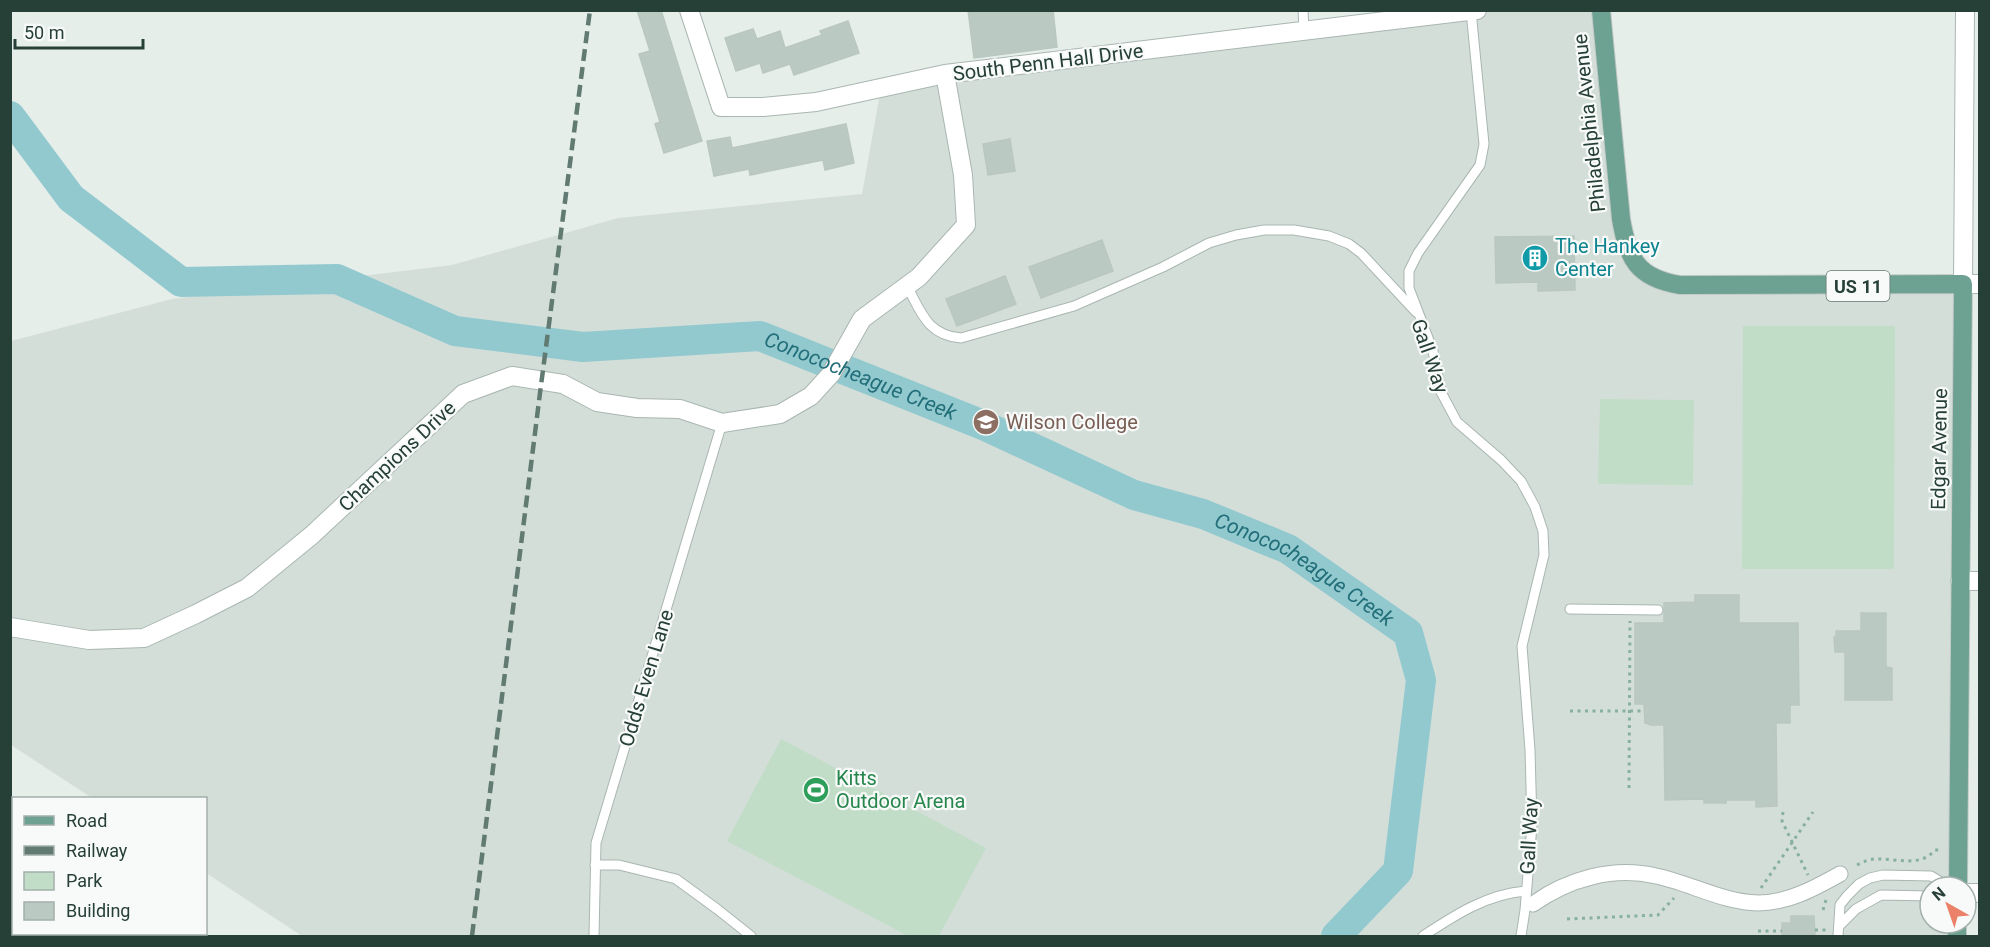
<svg xmlns="http://www.w3.org/2000/svg" width="1990" height="947" font-family="Roboto,sans-serif">
<rect width="100%" height="100%" fill="#e6eeea"/>
<path fill="#d4ded9" d="M1477,11H1601L1621,219L1654,279L1963,284L1958,887H1930V923H1957V936H302L206,873V798H92L11,745V341L172,299L452,265L618,218L862,194L881,88Z"/>
<path fill="#c1ddc7" d="M1743,326H1895L1894,569H1742Z
M1600,399L1694,400L1693,485L1598,484Z
M781,739L986,848L939,936H908L727,841Z"/>
<g fill="none" stroke-linecap="round" stroke-linejoin="round">
<path stroke="#92c9cf" stroke-width="30" id="s1" d="M10,116L71,198L181,282L337,279L455,331L583,347L760,336L983,425L1134,495L1203,514L1288,549L1408,633L1421,680L1398,871L1336,936"/>
</g>
<path fill="#bbc9c3" stroke="#b9c7c0" stroke-width="1.5" d="M637,10H661L702,141L664,153L655,124L660,122L639,54L650,51Z
M968,10H1053L1057,47L974,58Z
M848,21L859,53L794,75L790,64L763,73L760,63L736,71L725,38L753,29L757,39L780,31L785,48L822,35L820,31Z
M846,124L854,163L825,170L823,160L750,175L749,169L714,176L707,141L730,137L732,148Z
M1010,139L1015,171L988,175L983,144Z
M1574,236L1575,290L1538,291V282L1496,283L1495,237Z
M1102,240L1113,271L1041,298L1029,267Z
M1005,276L1016,304L957,326L946,299Z
M1695,595H1739V623H1798L1799,705H1790V723H1776L1777,806L1756,807V800H1726V803H1704V799L1665,800L1664,725H1651L1645,723L1644,704H1635V623H1664V603L1695,602Z
M1861,613H1886V667L1892,668V700H1845V652H1835L1834,637H1836V631H1861Z
M1791,916H1814L1815,936H1782V923H1791Z"/>
<g fill="none" stroke-linecap="round" stroke-linejoin="round">
<defs>
<path id="service" d="M1303,10L1304,31
M1471,11L1484,144L1480,165L1418,253L1409,271V288L1433,351L1441,392L1457,422L1501,460L1521,481L1535,507L1543,531L1544,555L1522,646L1530,750L1532,825L1525,910L1521,936
M907,286C921,312 927,335 961,338L1074,306L1163,267L1209,243L1236,235L1264,230H1294L1329,236L1349,244L1361,253L1416,312
M1570,609L1658,610
M595,865H619L676,879L717,909L751,936
M1839,926L1856,909L1881,895L1930,896
M594,936L596,843L722,423
M1423,936C1455,915 1487,894 1526,891
M1838,936L1840,905L1847,896L1859,884L1870,878L1883,875L1931,876L1949,887"/>
<path id="pedestrian" d="M1533,904C1568,879 1613,866 1656,876C1690,883 1722,902 1758,903C1788,903 1815,888 1840,874"/>
<path id="minor" d="M689,10L721,107H763L816,102L945,74L1477,10
M1963,284L1965,10
M1960,581H1980
M10,627L89,640L144,638L196,614L247,588L312,535L463,394L512,376L563,384L597,402L637,408L680,409L722,423L780,414L811,396L831,374L862,319L919,277L966,225L963,175L945,74
M1966,893H1980"/>
<path id="secondary" d="M1963,284H1980"/>
<path id="primary" d="M1601,10L1621,219C1628,259 1637,278 1680,285L1963,284L1958,887
M1957,936V923"/>
</defs>
<use href="#service" stroke="#a9b6b1" stroke-width="11"/>
<use href="#pedestrian" stroke="#a9b6b1" stroke-width="17"/>
<use href="#minor" stroke="#a9b6b1" stroke-width="20"/>
<use href="#secondary" stroke="#a5b9b1" stroke-width="20"/>
<use href="#primary" stroke="#c2c9c7" stroke-width="20"/>
<path stroke="#88b0a1" stroke-width="3" stroke-dasharray="3 4.5" stroke-linecap="butt" d="M1570,711H1641
M1629,788L1630,621
M1783,812L1782,821L1808,875
M1857,865C1863,862 1869,859 1875,859C1896,858 1920,868 1935,850H1940
M1761,888L1813,812
M1823,910L1826,900
M1567,919L1658,915L1674,898
M1815,930H1826
M1758,931H1782"/>
<use href="#service" stroke="#fff" stroke-width="9"/>
<use href="#pedestrian" stroke="#fff" stroke-width="15"/>
<use href="#minor" stroke="#fff" stroke-width="18"/>
<use href="#secondary" stroke="#fff" stroke-width="18"/>
<use href="#primary" stroke="#6da191" stroke-width="18"/>
<path stroke="#617a72" stroke-width="4.5" stroke-dasharray="12 6" stroke-linecap="butt" d="M472,936L540,393L590,10"/>
</g>
<defs>
<symbol id="building-disc" viewBox="-11 -11 22 22"><circle r="9.5" fill="#0f9aa8" stroke="#f7faf8"/><path d="M-4-6H4V6H1V3H-1V6H-4ZM-2.5-4.3h1.7v1.8h-1.7ZM.8-4.3h1.7v1.8H.8ZM-2.5-1h1.7V.8h-1.7ZM.8-1h1.7V.8H.8Z" fill="#fff"/></symbol>
<symbol id="university-disc" viewBox="-11 -11 22 22"><circle r="9.5" fill="#8d6e63" stroke="#f7faf8"/><path d="M0-5L7-2L0 1L-7-2ZM-4 1L0 2.5L4 1V4Q0 6-4 4Z" fill="#fff"/></symbol>
<symbol id="stadium-disc" viewBox="-11 -11 22 22"><circle r="9.5" fill="#2e9e5b" stroke="#f7faf8"/><path d="M0-5a6.5 5 0 1 0 0 10a6.5 5 0 1 0 0-10ZM-3.5-1.8h7v3.6h-7Z" fill="#fff"/></symbol>
</defs>
<g fill-rule="evenodd">
<use href="#building-disc" x="1520" y="243" width="30" height="30"/>
<use href="#university-disc" x="971" y="407" width="30" height="30"/>
<use href="#stadium-disc" x="801" y="775" width="30" height="30"/>
</g>
<g text-anchor="middle" dominant-baseline="central" stroke-width="4.5" stroke-linejoin="round" paint-order="stroke">
<rect fill="#f7faf8" stroke="#657771" stroke-width="1.5" x="1826.5" y="271" width="63" height="30" rx="4.5"/>
<g font-size="18" font-weight="bold" fill="#263f37">
<text x="1858" y="286">US 11</text>
</g>
<g font-size="20" fill="#263f37" stroke="#f7faf8">
<text transform="translate(1048 62) rotate(-7)">South Penn Hall Drive</text>
<text transform="translate(1589 123) rotate(-96)">Philadelphia Avenue</text>
<text transform="translate(1430 356) rotate(71)">Gall Way</text>
<text transform="translate(1939 449) rotate(-89)">Edgar Avenue</text>
<text transform="translate(397 456) rotate(-43)">Champions Drive</text>
<text transform="translate(646 678) rotate(-73)">Odds Even Lane</text>
<text transform="translate(1529 836) rotate(-87)">Gall Way</text>
</g>
<g font-size="20" fill="#0d838f" stroke="#f7faf8" text-anchor="start">
<text x="1555" y="246">The Hankey<tspan x="1555" dy="23">Center</tspan></text>
</g>
<g font-size="20" fill="#785e54" stroke="#f7faf8" text-anchor="start">
<text x="1006" y="422">Wilson College</text>
</g>
<g font-size="20" fill="#27864d" stroke="#f7faf8" text-anchor="start">
<text x="836" y="778">Kitts<tspan x="836" dy="23">Outdoor Arena</tspan></text>
</g>
<g font-size="21" font-style="italic" fill="#226f79" stroke="#f7faf8">
<text stroke="none"><textPath href="#s1" startOffset="940">Conococheague Creek</textPath></text>
<text stroke="none"><textPath href="#s1" startOffset="1426">Conococheague Creek</textPath></text>
</g>
</g>
<rect width="1990" height="947" fill="none" stroke="#263f37" stroke-width="24"/>
<rect x="12" y="797" width="195" height="138" fill="#f7faf8" stroke="#a3afab" stroke-width="1.5"/>
<rect x="24" y="816" width="30" height="9" fill="#6da191" stroke="#a3afab" stroke-width="1.5"/>
<text x="66" y="827" font-size="18" fill="#263f37">Road</text>
<rect x="24" y="846" width="30" height="9" fill="#617a72" stroke="#a3afab" stroke-width="1.5"/>
<text x="66" y="857" font-size="18" fill="#263f37">Railway</text>
<rect x="24" y="872" width="30" height="18" fill="#c1ddc7" stroke="#a3afab" stroke-width="1.5"/>
<text x="66" y="887" font-size="18" fill="#263f37">Park</text>
<rect x="24" y="902" width="30" height="18" fill="#bbc9c3" stroke="#a3afab" stroke-width="1.5"/>
<text x="66" y="917" font-size="18" fill="#263f37">Building</text>
<g transform="translate(1948 905) rotate(320)"><circle r="28" fill="#f7faf8" stroke="#a3afab" stroke-width="1.5"/>
<path d="M0-4.5L10 22L0 15L-10 22Z" fill="#ea8168"/>
<text y="-9" font-size="16" font-weight="bold" text-anchor="middle" fill="#263f37">N</text>
</g>
<path d="M15 39v9h128v-9" fill="none" stroke="#263f37" stroke-width="3"/>
<text x="24" y="39" font-size="18" fill="#263f37" stroke="#f7faf8" stroke-width="4.5" paint-order="stroke">50 m</text>
</svg>
